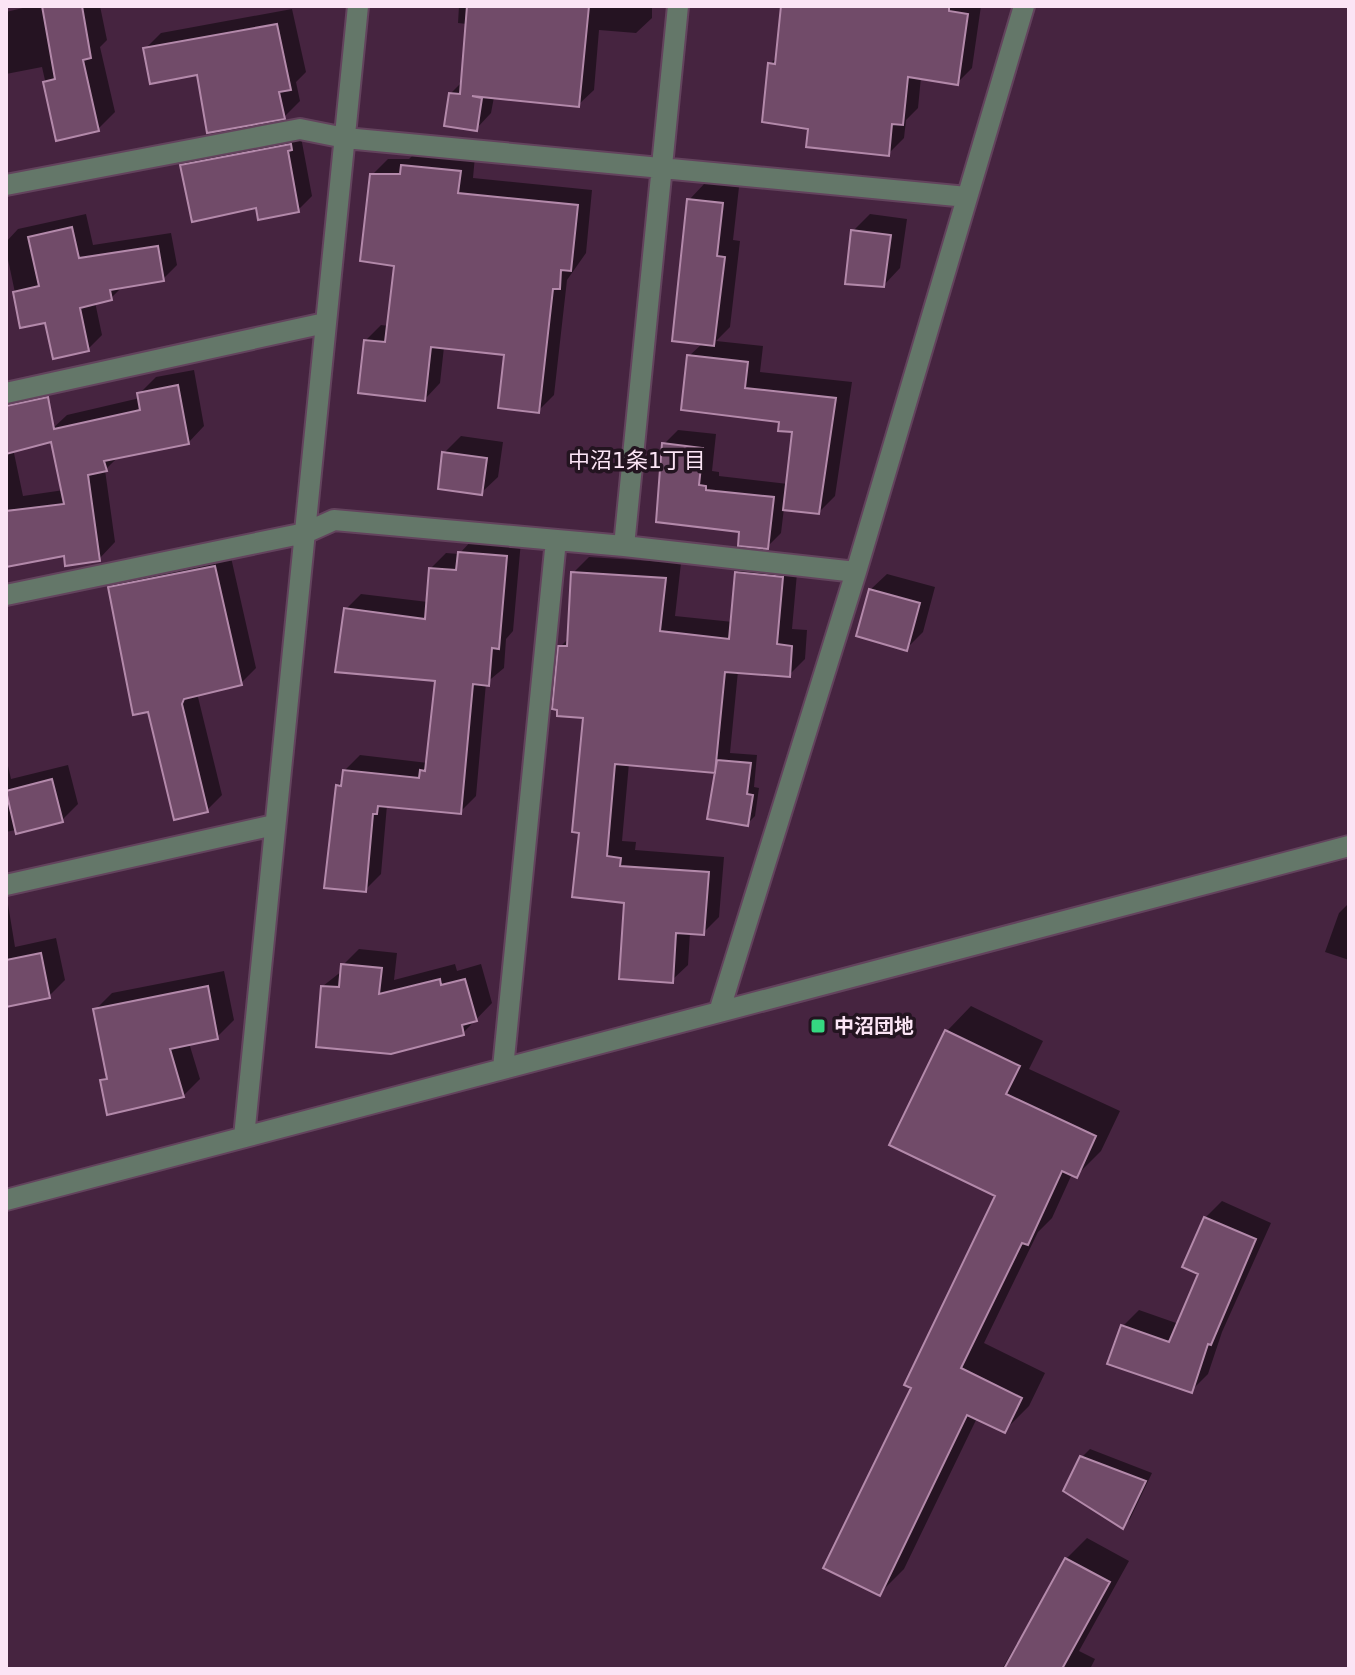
<svg xmlns="http://www.w3.org/2000/svg" width="1355" height="1675" font-family="'DejaVu Sans','Noto Sans JP',sans-serif">
<rect width="100%" height="100%" fill="#462440"/>
<path fill="#0007" d="M31,6H100L107,40L100,47L115,112L98,129L58,138L42,67L6,74V12Z
M459,6H652V18L636,33L599,30L594,90L578,105L494,97L491,113L476,129L450,94L463,81L467,24L458,23Z
M783,6H981L972,68L957,83L921,77L918,108L906,120L904,138L889,153L810,127L770,64L778,56Z
M292,9L306,72L296,82L300,101L284,117L145,49L161,33Z
M301,137L312,196L298,210L182,166L196,152Z
M418,150L475,156L473,178L592,190L586,253L567,280L554,395L538,411L507,354L444,347L440,383L425,399L366,340L381,325L389,326L396,264L372,175L388,159H409Z
M705,183L739,187L733,240L740,241L730,327L716,341L763,346L760,372L852,382L835,496L819,512L784,508L781,533L767,547L741,530L658,520L664,444L678,430L716,434L712,471L719,472V476L788,484L794,431L689,356L703,343L689,200Z
M86,214L93,245L171,233L177,265L163,279L124,285L111,298L95,302L102,335L88,349L47,320L22,326L6,250V242L18,229Z
M870,214L907,219L900,268L884,285L853,231Z
M194,370L204,426L188,443L119,456L105,470L115,542L99,559L65,553L6,565V415L23,496L64,490L50,431L67,415L140,398L139,394L156,377Z
M461,436L503,442L498,477L481,493L444,453Z
M475,537L521,541L513,631L506,639L504,668L486,683L476,796L461,811L387,805L381,874L365,890L337,786L343,780L344,771L360,755L428,763L437,679L346,609L361,594L428,602L431,568L446,553L459,554Z
M230,553L256,668L241,683L197,693L222,795L207,810L149,709L110,588L125,573Z
M589,557L681,563L675,616L733,622L737,572L753,557L798,562L792,629L807,630L805,659L789,675L738,671L730,753L757,755L754,787L759,788L755,816L747,824L718,767L714,771L629,763L622,841L636,842L635,850L724,857L719,917L703,933L690,932L688,965L672,980L582,831L585,716L560,647L570,637L573,573Z
M887,574L935,587L923,632L907,648L870,590Z
M6,757L11,779L68,765L78,804L62,820L6,832Z
M6,892L15,947L56,938L65,980L49,996L6,1006Z
M1349,903V960L1325,952L1339,913Z
M359,949L397,953L394,980L455,964L457,971L481,964L492,1003L463,1033L323,986L342,971L343,965Z
M224,971L234,1020L217,1037L189,1043L200,1079L183,1096L102,1081L108,1075L95,1010L112,993Z
M971,1006L1043,1041L1029,1069L1120,1111L1101,1151L1076,1176L1072,1174L1052,1218L1038,1232L984,1343L1045,1373L1029,1406L1004,1431L977,1418L904,1569L880,1593L913,1387L998,1195L947,1031Z
M1222,1201L1271,1223L1222,1332L1208,1374L1191,1391L1123,1326L1139,1310L1179,1324L1201,1273L1205,1218Z
M1090,1449L1152,1473L1130,1519L1122,1526L1082,1457Z
M1087,1538L1129,1561L1079,1651L1095,1659L1090,1669H1002L1066,1559Z"/>
<path fill="#714b69" stroke="#b389aa" stroke-width="2" d="M42,6H82L91,58L83,60L99,131L56,141L43,82L55,79Z
M467,6H589L579,107L472,96L482,98L477,131L444,126L449,93L460,94Z
M781,6H949V11L968,14L958,85L908,77L903,125L892,124L889,156L806,147L808,129L762,122L768,63L775,64Z
M277,24L291,90L279,92L285,119L207,133L197,75L150,84L143,48Z
M291,144L292,150L288,151L299,212L258,220L256,208L192,222L180,165Z
M401,165L461,171L458,193L578,205L571,271L561,270L560,289H553L539,413L498,408L504,355L431,347L425,401L358,393L364,340L385,342L394,266L360,261L370,174H400Z
M687,199L723,203L717,256L725,257L714,346L672,341Z
M72,227L79,258L158,246L164,281L110,290L112,300L80,308L89,351L53,359L45,323L20,328L13,292L39,286L28,237Z
M851,230L891,235L884,287L845,284Z
M687,355L748,362L745,388L836,398L819,514L783,510L792,432L778,431L779,422L681,410Z
M178,385L189,444L104,461L107,471L88,475L100,561L65,566L64,556L6,567V511L64,504L51,442L6,454V406L48,397L54,429L140,410L137,393Z
M662,443L703,448L699,485L706,486V490L774,497L768,549L738,546L739,532L656,522Z
M442,452L487,458L482,495L438,489Z
M458,552L507,556L499,649L492,648L489,686L473,684L461,814L378,806L377,814H373L366,892L324,888L336,785L341,786L343,770L419,778L420,770L425,771L435,681L335,672L344,608L425,619L429,568L456,570Z
M215,566L242,685L184,699L182,704L208,812L174,820L148,712L133,715L108,587Z
M571,572L666,578L660,631L729,639L735,572L783,577L777,644L792,646L790,677L725,672L715,773L615,764L607,856L621,858L620,866L709,872L704,935L676,933L673,983L619,979L624,903L572,897L579,833L572,832L583,718L557,716V710L552,709L558,646H567Z
M869,589L920,603L907,651L856,636Z
M717,760L751,763L747,794L753,795L748,826L707,819Z
M52,779L63,822L16,834L6,791Z
M41,953L50,998L6,1007V960Z
M341,964L382,968L379,994L440,979L441,985L465,979L477,1021L462,1025L464,1035L391,1054L316,1047L321,986L339,987Z
M208,986L218,1039L170,1049L184,1097L107,1115L100,1080L107,1079L93,1009Z
M945,1030L1020,1066L1006,1094L1096,1136L1077,1178L1062,1171L1028,1245L1022,1243L961,1368L1022,1398L1005,1433L967,1415L880,1596L823,1568L911,1388L904,1385L995,1196L889,1145Z
M1204,1217L1256,1239L1211,1345L1208,1344L1192,1393L1107,1364L1121,1325L1169,1342L1198,1274L1182,1267Z
M1080,1456L1146,1481L1123,1529L1063,1491Z
M1065,1558L1110,1582L1062,1669H1004Z"/>
<g fill="none" stroke-linecap="round" stroke-linejoin="round">
<defs>
<path id="minor" d="M6,185L300,129L345,138L967,197
M6,393L325,323
M624,546L678,6
M6,595L305,533L334,520L624,546L856,572
M6,885L274,825
M719,1012L856,572L1024,6
M503,1068L556,540
M244,1137L358,6
M6,1200L1349,846"/>
</defs>
<use href="#minor" stroke="#63435d" stroke-width="24"/>
<use href="#minor" stroke="#647769" stroke-width="20"/>
</g>
<rect fill="#35d881" stroke="#231420" stroke-width="3" x="810" y="1018" width="16" height="16" rx="4"/>
<g text-anchor="middle" dominant-baseline="central" stroke-width="7" stroke-linejoin="round" paint-order="stroke">
<g font-size="20" font-weight="bold" fill="#fbe4f5" stroke="#231420" text-anchor="start">
<text x="834" y="1026">中沼団地</text>
</g>
<g font-size="22" fill="#fbe4f5" stroke="#231420">
<text x="637" y="460">中沼1条1丁目</text>
</g>
</g>
<rect width="1355" height="1675" fill="none" stroke="#fbe4f5" stroke-width="16"/>
</svg>
